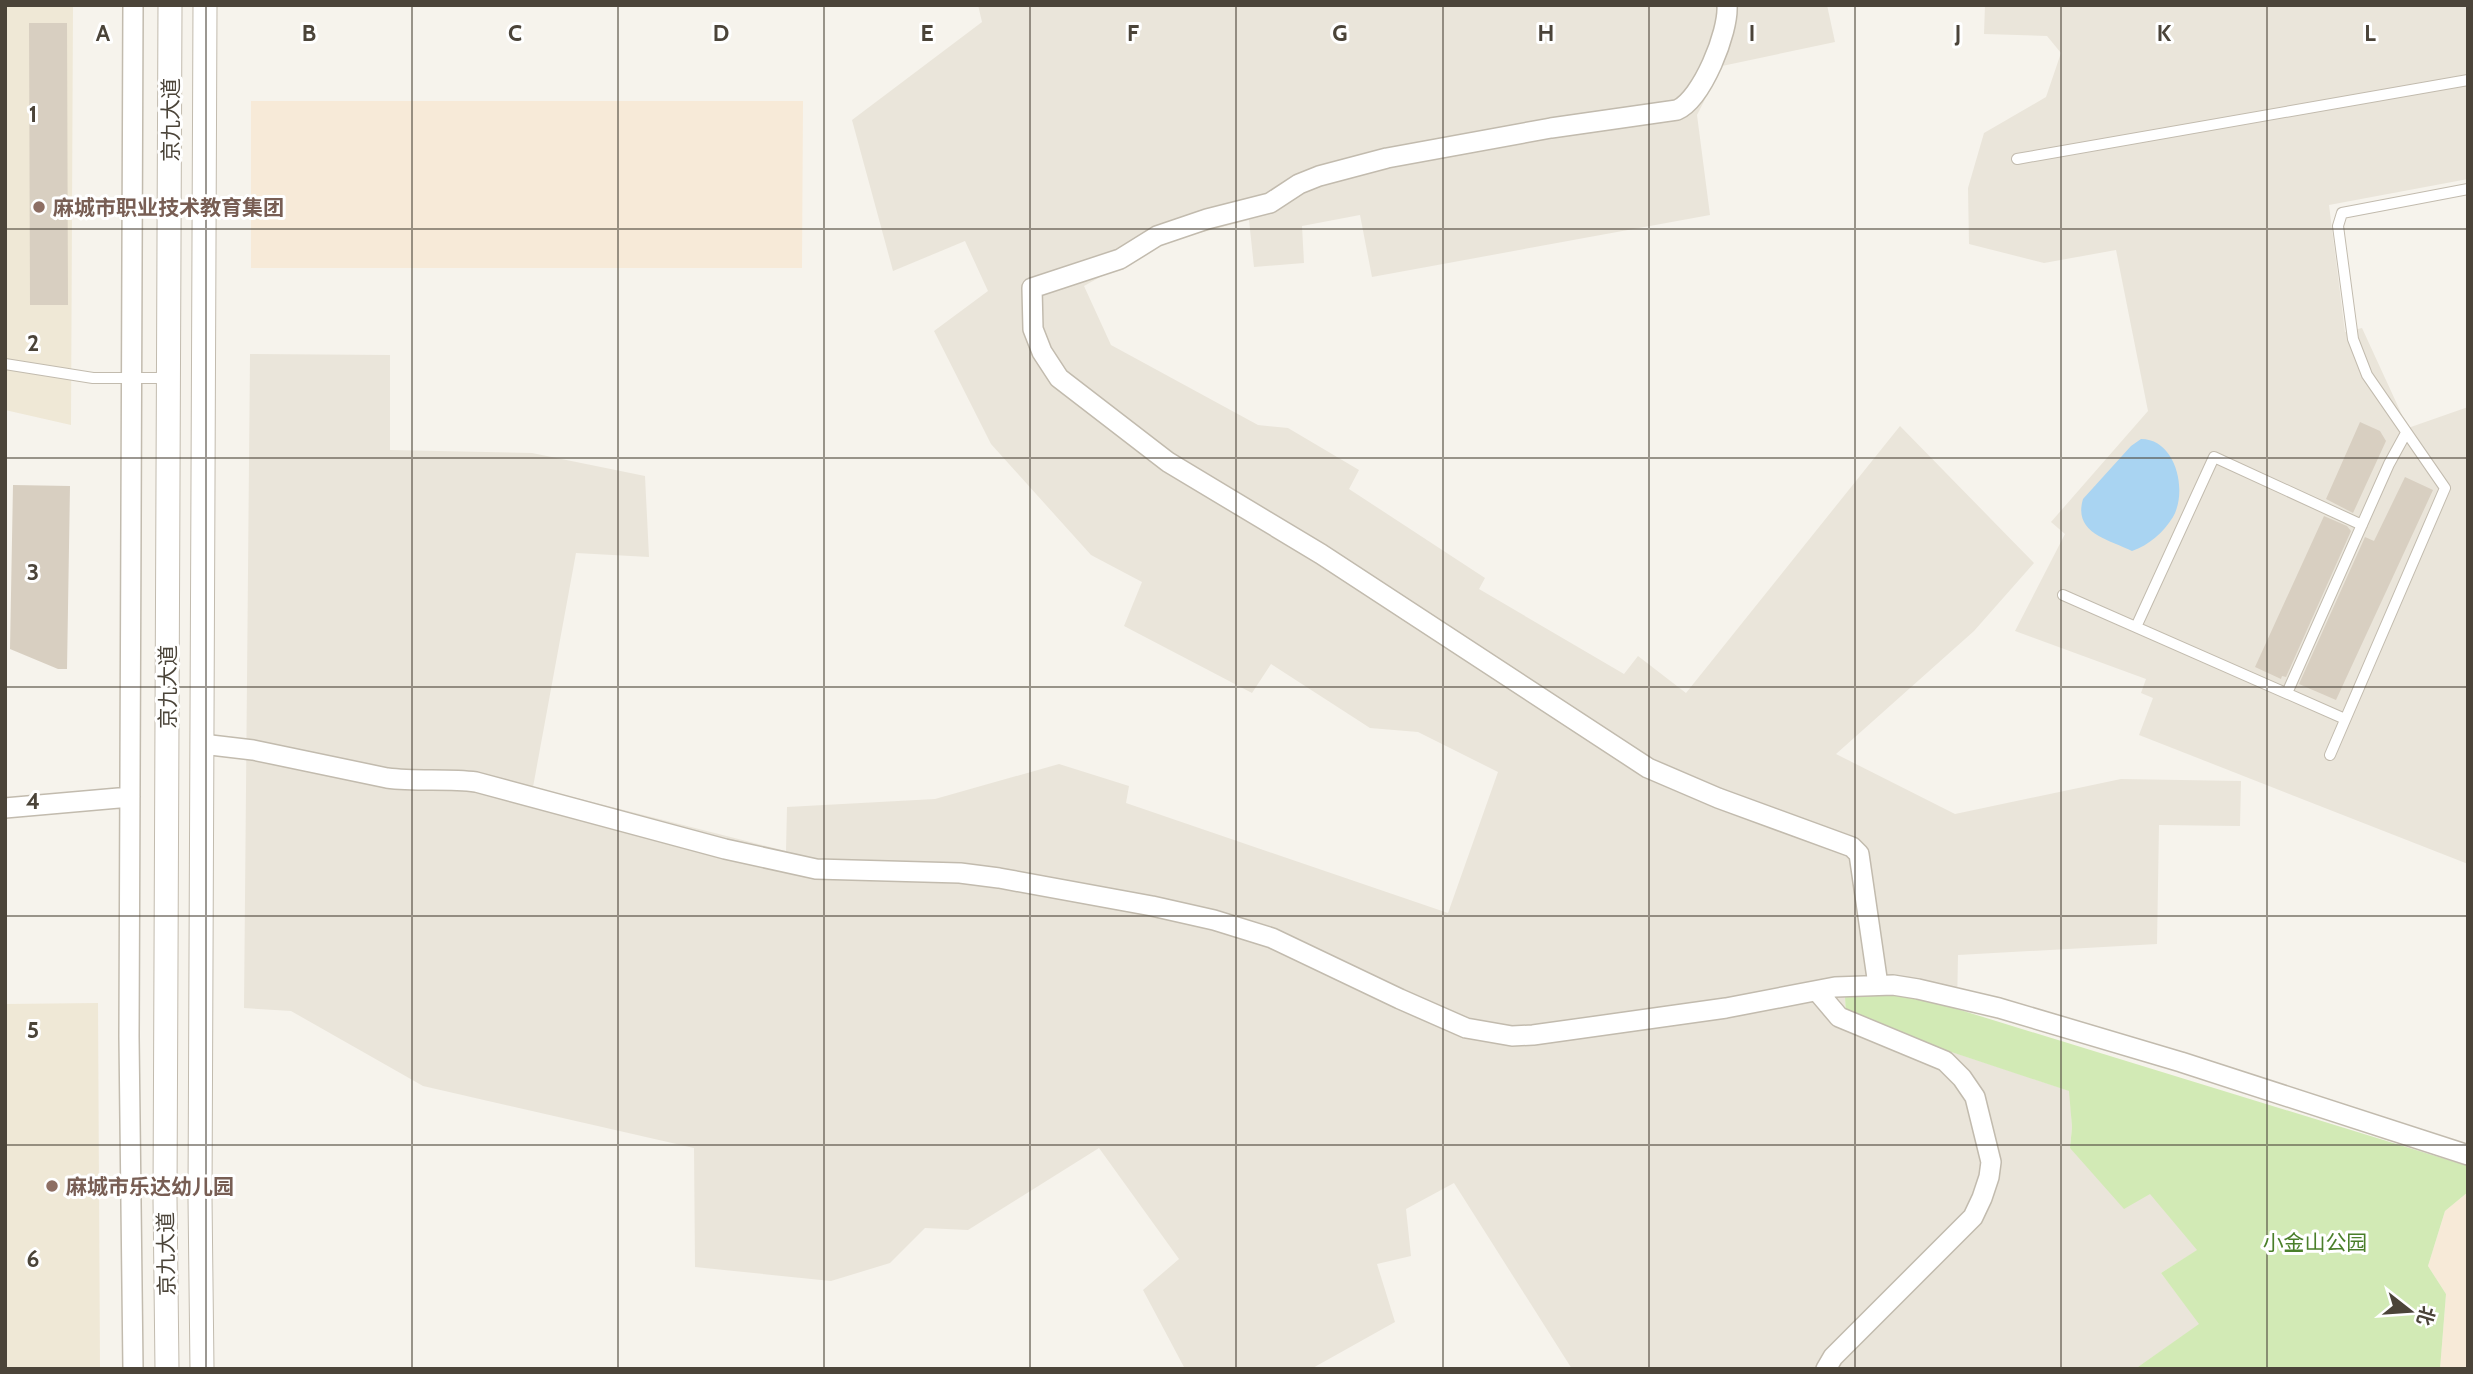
<svg xmlns="http://www.w3.org/2000/svg" width="2473" height="1374" font-family="Cabin,'Noto Sans SC',sans-serif">
<rect width="100%" height="100%" fill="#f6f3ec"/>
<path fill="#eae5da" d="M978,5H1827L1835,42L1722,66L1697,115L1710,215L1372,277L1360,215L1302,226L1304,263L1254,267L1249,220L1161,243L1084,286L1111,345L1258,425L1288,428L1359,470L1349,489L1485,578L1479,589L1624,674L1638,656L1686,693L1900,426L2034,563L1974,631L1836,754L1955,814L2121,779L2241,781L2240,826L2159,825L2157,944L1958,955L1957,1009L1918,997L1861,995L1845,998L1846,1017L2070,1091L2072,1127L2070,1148L2150,1193L2198,1250L2161,1273L2200,1324L2135,1369H1572L1454,1183L1406,1209L1411,1256L1377,1264L1395,1322L1311,1369H1185L1143,1290L1179,1259L1099,1148L968,1230L925,1228L890,1263L831,1281L695,1267L694,1148L423,1086L291,1011L244,1008L250,354L390,355V450L532,453L645,476L649,557L576,553L533,787L786,851L787,807L935,799L1059,764L1129,786L1126,803L1448,913L1498,772L1418,732L1370,728L1271,664L1252,693L1124,626L1142,582L1091,555L991,444L934,331L988,291L965,241L893,271L852,120L982,22Z
M1985,5H2468V179L2329,205L2345,332L2362,328L2408,428L2468,407V864L2139,735L2153,698L2141,693L2146,679L2015,631L2065,534L2051,522L2148,411L2116,250L2044,263L1969,244L1968,188L1984,133L2046,97L2061,53L2047,36L1984,34Z"/>
<path fill="#f7ead8" d="M251,101H803L802,268H251Z
M2468,1192V1369H2440L2446,1294L2428,1266L2445,1211Z"/>
<path fill="#efe8d6" d="M5,5H73L71,425L5,410Z
M98,1003L100,1369H5V1004Z"/>
<path fill="#d2eab5" d="M1898,994L1918,997L2468,1166V1192L2445,1211L2428,1266L2446,1294L2440,1369H2135L2199,1324L2161,1273L2197,1250L2150,1194L2124,1209L2070,1148L2072,1127L2069,1091L1846,1017L1845,997Z"/>
<path fill="#a9d4f2" d="M2141,439C2176,439 2188,491 2173,517C2163,533 2149,545 2132,551C2107,539 2073,533 2083,499L2131,446Z"/>
<path fill="#d8cfc1" d="M29,23H67L68,305H30Z
M2360,422L2380,431L2386,441L2353,513L2326,499Z
M2405,477L2433,490L2336,700L2299,684L2365,537L2374,541Z
M13,485L70,486L67,669H58L10,649Z
M2324,516L2347,526L2351,531L2286,677L2282,676L2281,679L2255,667Z"/>
<g fill="none" stroke-linecap="round" stroke-linejoin="round">
<defs>
<path id="service" d="M2017,159L2468,80
M5,364L93,378H168
M2063,595L2345,719
M2136,627L2214,457L2362,525
M2287,693L2389,464L2406,433
M2330,755L2445,488L2367,375L2353,339L2338,226L2342,213L2468,189"/>
<path id="minor" d="M1727,5C1729,32 1702,99 1677,110L1551,128L1387,158L1319,176L1299,184L1270,203L1207,219L1157,236L1120,259L1032,288L1033,329L1042,352L1059,378L1168,462L1321,554L1648,768L1718,798L1852,847L1859,854L1878,985
M202,744L253,750L387,778C417,782 447,778 476,782L725,849L816,869L960,873L999,878L1152,906L1214,920L1272,938L1400,999L1466,1028L1512,1036L1533,1035L1726,1008L1835,987L1893,985L1918,989L1999,1008L2181,1062L2468,1155
M5,808L130,797
M1817,991L1839,1017L1945,1061L1962,1078L1975,1097L1991,1162L1989,1177L1982,1198L1973,1217L1833,1357L1826,1369
M133,1369L129,1037L133,5"/>
<path id="tertiary" d="M167,1369L165,1198L170,5
M202,1369L200,1198L205,5"/>
</defs>
<use href="#service" stroke="#c2bbae" stroke-width="12"/>
<use href="#minor" stroke="#c2bbae" stroke-width="22"/>
<use href="#tertiary" stroke="#c2bbae" stroke-width="25"/>
<use href="#service" stroke="#fff" stroke-width="10"/>
<use href="#minor" stroke="#fff" stroke-width="19"/>
<use href="#tertiary" stroke="#fff" stroke-width="23"/>
</g>
<path fill="none" stroke="#4b4439" stroke-width="2" stroke-opacity="0.55" d="M206,5V1369M412,5V1369M618,5V1369M824,5V1369M1030,5V1369M1236,5V1369M1443,5V1369M1649,5V1369M1855,5V1369M2061,5V1369M2267,5V1369M5,229H2468M5,458H2468M5,687H2468M5,916H2468M5,1145H2468"/>
<g fill="#8d6e63" stroke="#fff" stroke-width="2.5">
<circle cx="39" cy="207" r="7"/>
<circle cx="52" cy="1186" r="7"/>
</g>
<g text-anchor="middle" dominant-baseline="central" stroke-width="6" stroke-linejoin="round" paint-order="stroke">
<g font-size="21" fill="#4b4439" stroke="#fff">
<text transform="translate(170 120) rotate(-90)">京九大道</text>
<text transform="translate(167 687) rotate(-90)">京九大道</text>
<text transform="translate(166 1254) rotate(-91)">京九大道</text>
</g>
<g font-size="21" font-weight="bold" fill="#785e54" stroke="#fff" text-anchor="start">
<text x="53" y="207">麻城市职业技术教育集团</text>
<text x="66" y="1186">麻城市乐达幼儿园</text>
</g>
<g font-size="21" fill="#4a7f2a" stroke="#fff">
<text x="2315" y="1242">小金山公园</text>
</g>
</g>
<g font-size="23" text-anchor="middle" font-weight="bold" fill="#4b4439" stroke="#fff" stroke-width="6" stroke-linejoin="round" paint-order="stroke">
<text x="103" y="41">A</text>
<text x="309" y="41">B</text>
<text x="515" y="41">C</text>
<text x="721" y="41">D</text>
<text x="927" y="41">E</text>
<text x="1133" y="41">F</text>
<text x="1340" y="41">G</text>
<text x="1546" y="41">H</text>
<text x="1752" y="41">I</text>
<text x="1958" y="41">J</text>
<text x="2164" y="41">K</text>
<text x="2370" y="41">L</text>
<text x="33" y="122">1</text>
<text x="33" y="351">2</text>
<text x="33" y="580">3</text>
<text x="33" y="809">4</text>
<text x="33" y="1038">5</text>
<text x="33" y="1267">6</text>
</g>
<rect width="2473" height="1374" fill="none" stroke="#4b4439" stroke-width="14"/>
<g transform="translate(2410 1311) rotate(107)" stroke="#ffffff" stroke-width="5" paint-order="stroke">
<path d="M0-5L12 26L0 18L-12 26Z" fill="#4b4439"/>
<text y="-10" font-size="19" font-weight="bold" text-anchor="middle" fill="#4b4439">北</text>
</g>
</svg>
